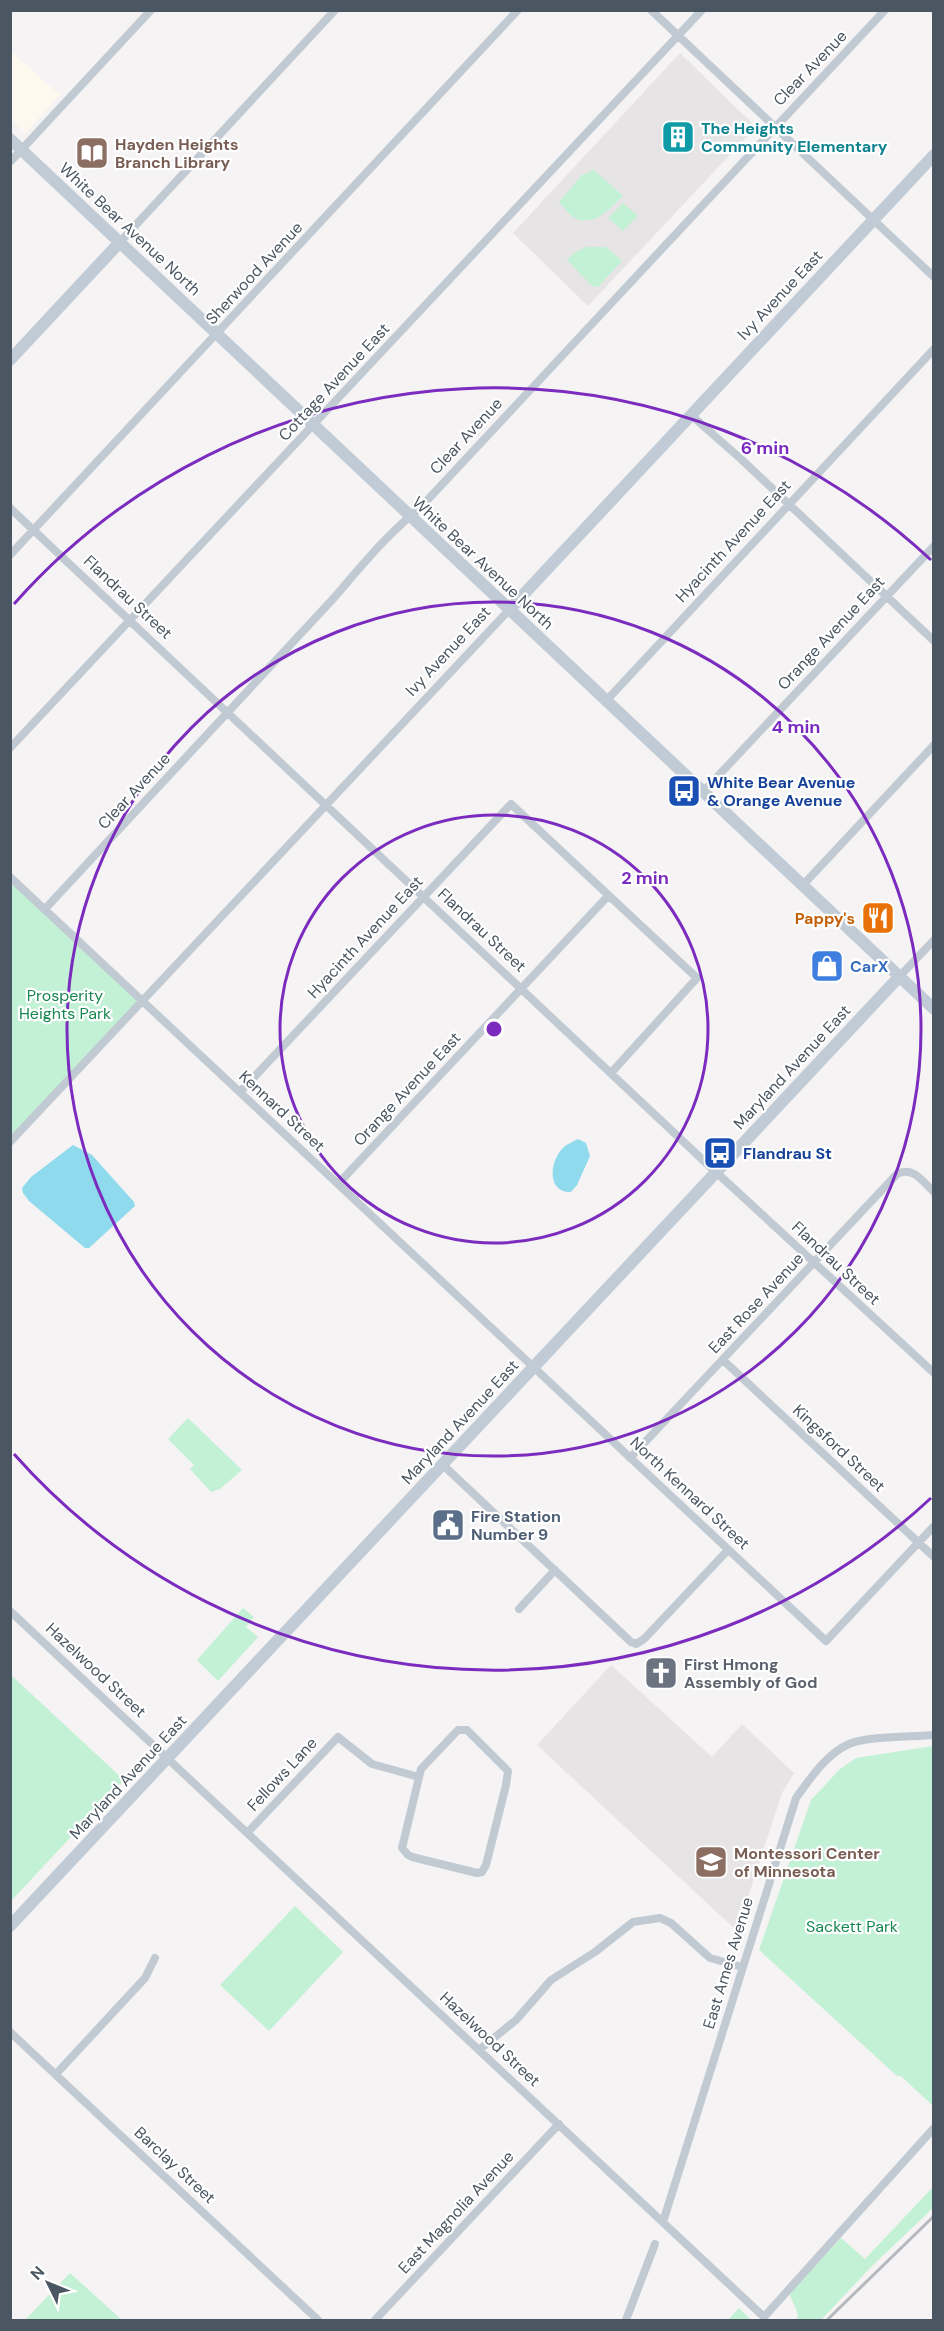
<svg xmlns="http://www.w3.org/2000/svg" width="944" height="2331" font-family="'DM Sans',sans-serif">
<rect width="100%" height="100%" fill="#f5f3f3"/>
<path fill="#fdf9ef" d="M10,50L60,95L25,133L11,119Z"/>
<path fill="#e6e4e5" d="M680,53L756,127L588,306L513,233Z
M611,1665L712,1757L742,1724L794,1773L782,1793L737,1931L537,1745Z"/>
<path fill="#c3f1d5" d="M594,170L623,196C611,207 596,226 577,219C570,217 564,207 559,202L582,175Z
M623,203L638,216L623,231L608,218Z
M586,247H606L622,261L598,287L592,286L567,260L574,253Z
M10,877L143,1001L10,1142Z
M188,1418L242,1470L220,1489L211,1492L190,1469L194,1465L168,1439Z
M243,1608L254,1617L246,1627L258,1637L218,1681L197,1660Z
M10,1674L124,1780L11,1901H10Z
M933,1746H934L933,2106L901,2076H897L759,1950L811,1800L840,1769L856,1758Z
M295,1906L343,1952L269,2031L220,1985Z
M933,2187V2208L872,2266L821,2320H795L798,2317C797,2306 791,2302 790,2293L841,2238L865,2259Z
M70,2273L122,2320H25Z
M739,2308L751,2320H728Z"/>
<path fill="#90daee" d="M578,1139L586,1143L590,1156L577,1185L571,1192C545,1193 550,1158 565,1146C568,1144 574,1141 578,1139Z
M73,1145L92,1155L134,1202L135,1206L89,1248H85L29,1201L23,1193L22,1188L31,1177Z"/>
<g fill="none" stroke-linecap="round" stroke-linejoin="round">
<path stroke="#c1cad2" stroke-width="8" d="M651,10L934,277
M10,162L151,10
M120,242L335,10
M691,415L741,459L934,641
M10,508L704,1161L934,1373
M10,555L518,10
M605,702L934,349
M10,748L702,10
M702,793L934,546
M10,877L826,1641L934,1526
M802,886L934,745
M45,909L332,600C360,568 386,535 420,508L885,10
M899,977L934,940
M240,1092L511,804L697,978L611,1073
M10,1142L509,610
M338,1184L608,896
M723,1360L934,1557
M630,1458L897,1174C913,1166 922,1181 934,1192
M443,1465L631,1642L636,1644L644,1639L728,1550
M519,1609L555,1570
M10,1611L764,2317L934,2128
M458,1730H467L508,1771L506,1785L486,1865L482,1872L477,1873L412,1857L408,1855L402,1848L421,1769Z
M248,1832L338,1737L372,1764L419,1777
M10,2032L318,2320
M479,2050L516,2020L551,1980L595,1952L633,1922L660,1918L671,1923L710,1958L742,1967
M56,2074L145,1978L155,1958
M663,2222L796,1798C810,1779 826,1754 849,1744C868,1736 911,1737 934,1735
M375,2320L559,2124
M626,2320L655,2244"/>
<path stroke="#c1cbd6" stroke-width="12" d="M10,139L934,1009
M10,360L120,242
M509,610L934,155
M10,1926L899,977"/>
<path stroke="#b5b8bd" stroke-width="3" d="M827,2320L934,2216"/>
</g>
<g fill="none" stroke="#7b2cbf" stroke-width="3">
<circle cx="494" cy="1029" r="214"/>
<circle cx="494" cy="1029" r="427"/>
<path d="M931 1498A641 641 0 0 1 14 1454M14 604A641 641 0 0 1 931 560"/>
</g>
<defs>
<symbol id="building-square" viewBox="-11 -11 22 22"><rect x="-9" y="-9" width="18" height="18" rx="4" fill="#0f9aa8" stroke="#fff"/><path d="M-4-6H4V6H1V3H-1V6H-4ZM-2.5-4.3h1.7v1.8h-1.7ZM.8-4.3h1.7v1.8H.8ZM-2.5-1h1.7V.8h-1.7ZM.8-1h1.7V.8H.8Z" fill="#fff"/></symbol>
<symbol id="library-square" viewBox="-11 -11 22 22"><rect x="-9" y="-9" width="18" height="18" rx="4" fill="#8d6e63" stroke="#fff"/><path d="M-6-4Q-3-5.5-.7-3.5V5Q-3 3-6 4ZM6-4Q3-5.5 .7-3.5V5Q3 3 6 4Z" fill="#fff"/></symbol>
<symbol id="bus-square" viewBox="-11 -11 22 22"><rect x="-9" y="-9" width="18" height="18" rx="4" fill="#1a4fb4" stroke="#fff"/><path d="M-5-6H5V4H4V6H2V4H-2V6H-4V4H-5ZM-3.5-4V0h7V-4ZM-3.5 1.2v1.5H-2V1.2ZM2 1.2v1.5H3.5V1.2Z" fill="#fff"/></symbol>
<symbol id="restaurant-square" viewBox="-11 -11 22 22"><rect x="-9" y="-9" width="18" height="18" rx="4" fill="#e8710a" stroke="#fff"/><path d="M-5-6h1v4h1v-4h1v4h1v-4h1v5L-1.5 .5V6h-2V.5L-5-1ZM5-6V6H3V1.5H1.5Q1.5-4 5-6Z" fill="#fff"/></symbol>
<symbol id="shop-square" viewBox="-11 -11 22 22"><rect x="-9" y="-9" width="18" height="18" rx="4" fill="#3f7fe0" stroke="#fff"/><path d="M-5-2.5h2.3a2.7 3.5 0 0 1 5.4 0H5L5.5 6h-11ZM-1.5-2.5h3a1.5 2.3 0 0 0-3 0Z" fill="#fff"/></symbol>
<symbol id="civic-square" viewBox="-11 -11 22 22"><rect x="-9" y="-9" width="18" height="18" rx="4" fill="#5c6f8a" stroke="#fff"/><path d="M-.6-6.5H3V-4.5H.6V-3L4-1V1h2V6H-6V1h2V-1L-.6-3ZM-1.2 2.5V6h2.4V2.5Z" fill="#fff"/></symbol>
<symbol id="church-square" viewBox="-11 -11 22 22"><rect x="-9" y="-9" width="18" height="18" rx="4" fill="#6b7280" stroke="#fff"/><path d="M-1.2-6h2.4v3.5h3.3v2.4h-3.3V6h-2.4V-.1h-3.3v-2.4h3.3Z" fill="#fff"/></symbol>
<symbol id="school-square" viewBox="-11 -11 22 22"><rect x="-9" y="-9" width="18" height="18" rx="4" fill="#8d6e63" stroke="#fff"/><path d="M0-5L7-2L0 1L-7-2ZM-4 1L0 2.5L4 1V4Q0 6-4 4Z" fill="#fff"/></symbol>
</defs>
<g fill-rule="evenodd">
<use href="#building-square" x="659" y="118" width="38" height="38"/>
<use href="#library-square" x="73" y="134" width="38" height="38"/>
<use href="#bus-square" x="665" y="772" width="38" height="38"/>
<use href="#restaurant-square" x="859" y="899" width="38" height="38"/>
<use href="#shop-square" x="808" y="947" width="38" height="38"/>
<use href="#bus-square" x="701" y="1134" width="38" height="38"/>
<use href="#civic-square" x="429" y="1506" width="38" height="38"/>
<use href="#church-square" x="642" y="1654" width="38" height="38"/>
<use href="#school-square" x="692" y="1843" width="38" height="38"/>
</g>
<g text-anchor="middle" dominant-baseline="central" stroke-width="4.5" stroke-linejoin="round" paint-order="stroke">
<g font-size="16" fill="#4a5661" stroke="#fff">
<text transform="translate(810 68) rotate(-46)">Clear Avenue</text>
<text transform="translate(130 229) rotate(43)">White Bear Avenue North</text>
<text transform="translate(254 273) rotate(-47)">Sherwood Avenue</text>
<text transform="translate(780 295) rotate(-47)">Ivy Avenue East</text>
<text transform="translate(334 382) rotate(-47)">Cottage Avenue East</text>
<text transform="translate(466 436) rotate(-47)">Clear Avenue</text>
<text transform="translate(733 541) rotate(-47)">Hyacinth Avenue East</text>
<text transform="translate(483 563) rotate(43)">White Bear Avenue North</text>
<text transform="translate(128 597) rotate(43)">Flandrau Street</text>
<text transform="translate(831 633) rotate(-47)">Orange Avenue East</text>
<text transform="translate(448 651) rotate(-47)">Ivy Avenue East</text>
<text transform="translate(134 791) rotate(-47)">Clear Avenue</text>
<text transform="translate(482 930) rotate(43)">Flandrau Street</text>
<text transform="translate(365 937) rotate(-47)">Hyacinth Avenue East</text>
<text transform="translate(792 1067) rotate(-47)">Maryland Avenue East</text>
<text transform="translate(407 1089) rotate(-47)">Orange Avenue East</text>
<text transform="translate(282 1111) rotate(43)">Kennard Street</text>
<text transform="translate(836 1263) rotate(43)">Flandrau Street</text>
<text transform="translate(756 1303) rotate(-47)">East Rose Avenue</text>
<text transform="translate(460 1422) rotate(-47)">Maryland Avenue East</text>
<text transform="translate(839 1448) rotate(43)">Kingsford Street</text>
<text transform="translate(690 1493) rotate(43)">North Kennard Street</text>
<text transform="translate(96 1670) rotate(43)">Hazelwood Street</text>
<text transform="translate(282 1774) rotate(-47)">Fellows Lane</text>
<text transform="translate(128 1777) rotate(-47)">Maryland Avenue East</text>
<text transform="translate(728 1963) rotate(-73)">East Ames Avenue</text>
<text transform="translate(490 2039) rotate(43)">Hazelwood Street</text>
<text transform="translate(175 2165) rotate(43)">Barclay Street</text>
<text transform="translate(456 2212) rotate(-47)">East Magnolia Avenue</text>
</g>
<g font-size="16" font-weight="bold" fill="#0d838f" stroke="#fff" text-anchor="start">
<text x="701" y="128">The Heights<tspan x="701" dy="18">Community Elementary</tspan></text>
</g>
<g font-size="16" font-weight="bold" fill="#785e54" stroke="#fff" text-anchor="start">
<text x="115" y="144">Hayden Heights<tspan x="115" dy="18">Branch Library</tspan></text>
<text x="734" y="1853">Montessori Center<tspan x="734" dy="18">of Minnesota</tspan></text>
</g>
<g font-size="16" font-weight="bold" fill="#164399" stroke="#fff" text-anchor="start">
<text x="707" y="782">White Bear Avenue<tspan x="707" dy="18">&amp; Orange Avenue</tspan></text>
<text x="743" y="1153">Flandrau St</text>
</g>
<g font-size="16" font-weight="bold" fill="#c56008" stroke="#fff" text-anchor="end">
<text x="855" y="918">Pappy's</text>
</g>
<g font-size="16" font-weight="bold" fill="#366cbe" stroke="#fff" text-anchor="start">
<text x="850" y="966">CarX</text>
</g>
<g font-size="16" fill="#17864f" stroke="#fff">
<text x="65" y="995">Prosperity<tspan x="65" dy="18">Heights Park</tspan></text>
<text x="852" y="1926">Sackett Park</text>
</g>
<g font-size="16" font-weight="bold" fill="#4e5e75" stroke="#fff" text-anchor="start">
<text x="471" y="1516">Fire Station<tspan x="471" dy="18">Number 9</tspan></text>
</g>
<g font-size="16" font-weight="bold" fill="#5b616d" stroke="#fff" text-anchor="start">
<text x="684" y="1664">First Hmong<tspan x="684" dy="18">Assembly of God</tspan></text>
</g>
</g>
<circle cx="494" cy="1029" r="9" fill="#7b2cbf" stroke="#fff" stroke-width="3"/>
<g font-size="18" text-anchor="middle" font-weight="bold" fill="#7b2cbf" stroke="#fff" stroke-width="4.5" stroke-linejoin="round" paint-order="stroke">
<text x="765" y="454">6 min</text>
<text x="796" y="733">4 min</text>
<text x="645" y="884">2 min</text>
</g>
<rect width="944" height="2331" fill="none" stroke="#4a5661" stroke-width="24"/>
<g transform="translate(48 2283) rotate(313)" stroke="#ffffff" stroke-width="4.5" paint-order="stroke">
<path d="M0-4.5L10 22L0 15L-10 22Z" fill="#4a5661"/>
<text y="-9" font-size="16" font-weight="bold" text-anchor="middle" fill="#4a5661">N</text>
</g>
</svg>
